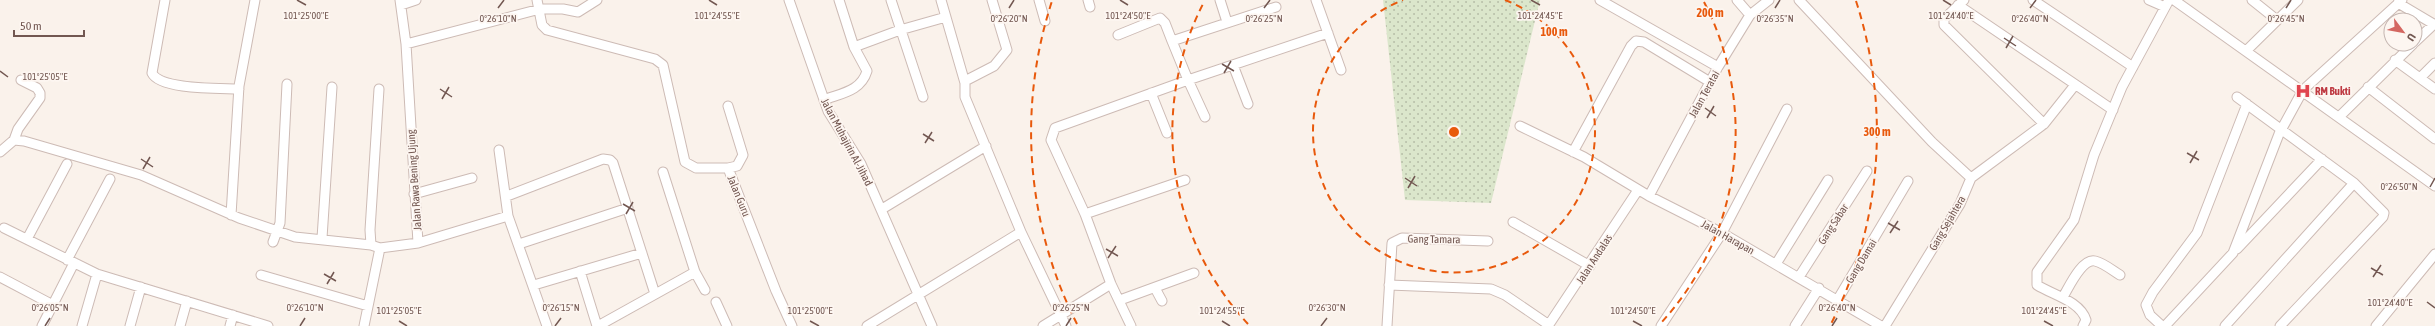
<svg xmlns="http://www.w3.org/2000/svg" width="2435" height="326" font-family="'Asap Condensed',sans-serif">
<defs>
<pattern id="grass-dots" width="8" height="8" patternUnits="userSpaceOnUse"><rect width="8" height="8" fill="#dbe6cb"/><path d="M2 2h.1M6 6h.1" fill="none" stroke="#b6bda7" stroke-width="1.8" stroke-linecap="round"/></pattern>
</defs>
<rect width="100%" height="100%" fill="#faf2eb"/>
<path fill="url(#grass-dots)" d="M1383,0H1540L1491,203L1405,200Z"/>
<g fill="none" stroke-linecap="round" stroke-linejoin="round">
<defs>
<path id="street" d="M165,0L152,73C160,90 220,88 239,89
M537,0L542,25L547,30L655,59L663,65L685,162L696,168H728L776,291L792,326
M789,0L828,111L861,164L932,326
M891,0L923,97
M941,0L965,83V97L1021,232
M1039,0L1045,21
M1088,0L1090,7
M1220,0L1227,22
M1316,0L1341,70
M1600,0L1718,67
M1737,0L1750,15
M1799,0L1932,142L1971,178
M1964,0L1944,19V25L2044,124
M2033,0L2133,67
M2149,0L2165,7
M2174,0L2435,186
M2252,0L2277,20
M2398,3L2435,25
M401,5L416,0
M1958,5L2113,110
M1118,35L1160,18L1165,23L1172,41
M2415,42L2434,24
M406,44L540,9H563L578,12L597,0
M854,47L900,30L946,17
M2246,51L2298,0
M2395,60L2435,89
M1233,65L1248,104
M2420,78L2435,63
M965,81L994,66L1007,50L992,0
M2368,87L2435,139
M1151,93L1167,133
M2237,97L2354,183L2384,213L2383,217L2280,326
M824,100C842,93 861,91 867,71L854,47L839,0
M1205,117L1188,80L1328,33
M2339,117L2413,44
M1520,126L1584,157L1649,196L1722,233L1881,326
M14,140L18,129L40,98V93L37,88L21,80
M499,150L508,216
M0,152L14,140L24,141L141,175L239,218L295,237L371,245L380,248
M1573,152L1631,46L1636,41L1644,42L1710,82
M728,168L737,166L743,155L728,106
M663,172L695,272
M414,194L472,178
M507,196L603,159L610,160L613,163L655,294
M1649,196L1718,67L1750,15L1769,0
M882,209L986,146
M1085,214L1185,180
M231,215L239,86L255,0
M1513,222L1590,266
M4,228L97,274L268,326
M322,238L332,87
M27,239L67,164
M273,242L280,223L287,84
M418,243L508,216L547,326
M519,244L628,208
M371,245L370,230L379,89
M2237,249L2322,159
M67,260L110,179
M1776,264L1828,180
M580,271L597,326
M261,275L368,306
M0,277L53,305
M1799,277L1867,171
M534,285L642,253
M1389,285L1491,289L1505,295L1549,325
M1155,288L1162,301
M2063,297C2069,287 2082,258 2095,261C2104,263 2113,271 2120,275
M1838,299L1908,181
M1120,300L1194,273
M716,302L727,326
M42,326L74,263
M82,326L97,274
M130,326L141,287
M180,326L187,301
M230,326L233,315
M364,326L380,248L418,243L406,44L400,0
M598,326L695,272L705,290
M867,326L1021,232L1066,326
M1043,326L1111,284
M1131,326L1111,284L1085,214L1051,140L1055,128L1188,80L1172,41L1276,7
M1387,326L1392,243L1402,238L1488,241
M1548,326L1638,190
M1661,326L1722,233L1787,109
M1795,326L1819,288
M1885,326L1960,204L1971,178L2044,124L2075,85
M2083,326L2086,320C2080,301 2053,295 2037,285V272L2074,220L2094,155L2122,87L2169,0
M2162,326L2150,315L2146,305L2153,292L2197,233L2247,104
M2165,326L2233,253L2279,134L2303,90L2402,0
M2225,326L2354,183
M2376,326L2435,254"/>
</defs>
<use href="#street" stroke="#cdbbb5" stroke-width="11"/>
<use href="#street" stroke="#fff" stroke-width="9"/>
</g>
<path fill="none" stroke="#725751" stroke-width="1.5" d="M297,0L306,5M709,0L717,5M1120,0L1128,5M1531,0L1540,5M1943,0L1951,5M498,8L504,0M1009,8L1014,0M1264,8L1270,0M1775,8L1780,0M2030,8L2036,0M2286,8L2291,0M2004,38L2016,46M2006,48L2013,36M1222,64L1234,71M0,71L8,77M1224,73L1231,61M440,89L452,97M442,99L449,87M1705,108L1716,116M1707,118L1714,106M923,134L934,141M925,143L932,132M2187,153L2199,160M141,159L153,167M2190,163L2197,151M143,169L150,157M1405,178L1417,186M2430,187L2435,178M1408,188L1415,176M623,204L635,211M626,214L633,202M1888,223L1900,230M1890,233L1898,221M1106,249L1118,256M1108,258L1116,246M2371,268L2383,275M324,274L336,281M2373,277L2381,265M327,284L334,272M2427,302L2435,308M399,321L407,326M810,321L819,326M1222,321L1230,326M1633,321L1642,326M2044,321L2053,326M45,326L50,318M300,326L305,318M555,326L561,318M1066,326L1071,318M1321,326L1327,318M1832,326L1837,318"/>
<g fill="none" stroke="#e8590c" stroke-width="2" stroke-dasharray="7 5">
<path d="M1505 0A141 141 0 1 1 1403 0"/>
<path d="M1248 324A282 282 0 0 1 1204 2M1704 2A282 282 0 0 1 1660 324"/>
<path d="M1077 324A423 423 0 0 1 1052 1M1856 1A423 423 0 0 1 1831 324"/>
</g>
<defs>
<symbol id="hospital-bare" viewBox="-9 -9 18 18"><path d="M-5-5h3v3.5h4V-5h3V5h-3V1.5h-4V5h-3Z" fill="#e0444e" stroke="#fdf6f1" stroke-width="2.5" paint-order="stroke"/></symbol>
</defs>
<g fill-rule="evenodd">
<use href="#hospital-bare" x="2292" y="80" width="22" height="22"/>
</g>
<g text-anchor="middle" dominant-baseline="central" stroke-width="3.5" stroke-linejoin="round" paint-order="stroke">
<g font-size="11" font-weight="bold" fill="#be3a42" stroke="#fdf6f1" text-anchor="start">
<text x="2315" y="91">RM Bukti</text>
</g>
<g font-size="11" fill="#725751" stroke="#fdf6f1">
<text transform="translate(1704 94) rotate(-61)">Jalan Teratai</text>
<text transform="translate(847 142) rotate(62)">Jalan Muhajirin Al-Jihad</text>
<text transform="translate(414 180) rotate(-94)">Jalan Rawa Bening Ujung</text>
<text transform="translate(739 196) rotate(68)">Jalan Guru</text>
<text transform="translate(1947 223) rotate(-60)">Gang Sejahtera</text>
<text transform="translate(1833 224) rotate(-57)">Gang Sabar</text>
<text transform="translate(1728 237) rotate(29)">Jalan Harapan</text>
<text transform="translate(1434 239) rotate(1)">Gang Tamara</text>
<text transform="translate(1594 259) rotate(-57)">Jalan Andalas</text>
<text transform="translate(1861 261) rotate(-59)">Gang Damai</text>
</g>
</g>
<g font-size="10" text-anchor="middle" fill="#725751" stroke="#fdf6f1" stroke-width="3.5" stroke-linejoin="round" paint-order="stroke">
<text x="306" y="19">101°25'00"E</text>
<text x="717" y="19">101°24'55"E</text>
<text x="1128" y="19">101°24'50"E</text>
<text x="1540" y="19">101°24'45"E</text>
<text x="1951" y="19">101°24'40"E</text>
<text x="498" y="22">0°26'10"N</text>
<text x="1009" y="22">0°26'20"N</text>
<text x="1264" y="22">0°26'25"N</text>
<text x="1775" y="22">0°26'35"N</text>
<text x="2030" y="22">0°26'40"N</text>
<text x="2286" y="22">0°26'45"N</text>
<text x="45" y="80">101°25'05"E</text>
<text x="2399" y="190">0°26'50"N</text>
<text x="2390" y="306">101°24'40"E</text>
<text x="50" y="311">0°26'05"N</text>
<text x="305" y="311">0°26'10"N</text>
<text x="561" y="311">0°26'15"N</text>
<text x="1071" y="311">0°26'25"N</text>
<text x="1327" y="311">0°26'30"N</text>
<text x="1837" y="311">0°26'40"N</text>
<text x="399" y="314">101°25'05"E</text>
<text x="810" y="314">101°25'00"E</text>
<text x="1222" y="314">101°24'55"E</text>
<text x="1633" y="314">101°24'50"E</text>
<text x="2044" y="314">101°24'45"E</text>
</g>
<circle cx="1454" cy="132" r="6" fill="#e8590c" stroke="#fdf6f1" stroke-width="2"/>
<g font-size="12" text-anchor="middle" font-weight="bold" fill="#e8590c" stroke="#fdf6f1" stroke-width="3.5" stroke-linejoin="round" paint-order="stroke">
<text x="1710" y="17">200 m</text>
<text x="1554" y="36">100 m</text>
<text x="1877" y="136">300 m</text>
</g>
<g transform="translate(2403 32) rotate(122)"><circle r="19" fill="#fdf6f1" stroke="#c5b6b1"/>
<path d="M0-3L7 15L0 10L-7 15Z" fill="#d46761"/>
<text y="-6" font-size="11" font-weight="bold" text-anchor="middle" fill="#725751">U</text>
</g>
<path d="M14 30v6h70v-6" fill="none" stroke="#725751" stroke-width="2"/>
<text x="20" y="30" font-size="12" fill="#725751" stroke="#fdf6f1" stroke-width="3" paint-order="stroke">50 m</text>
</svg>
